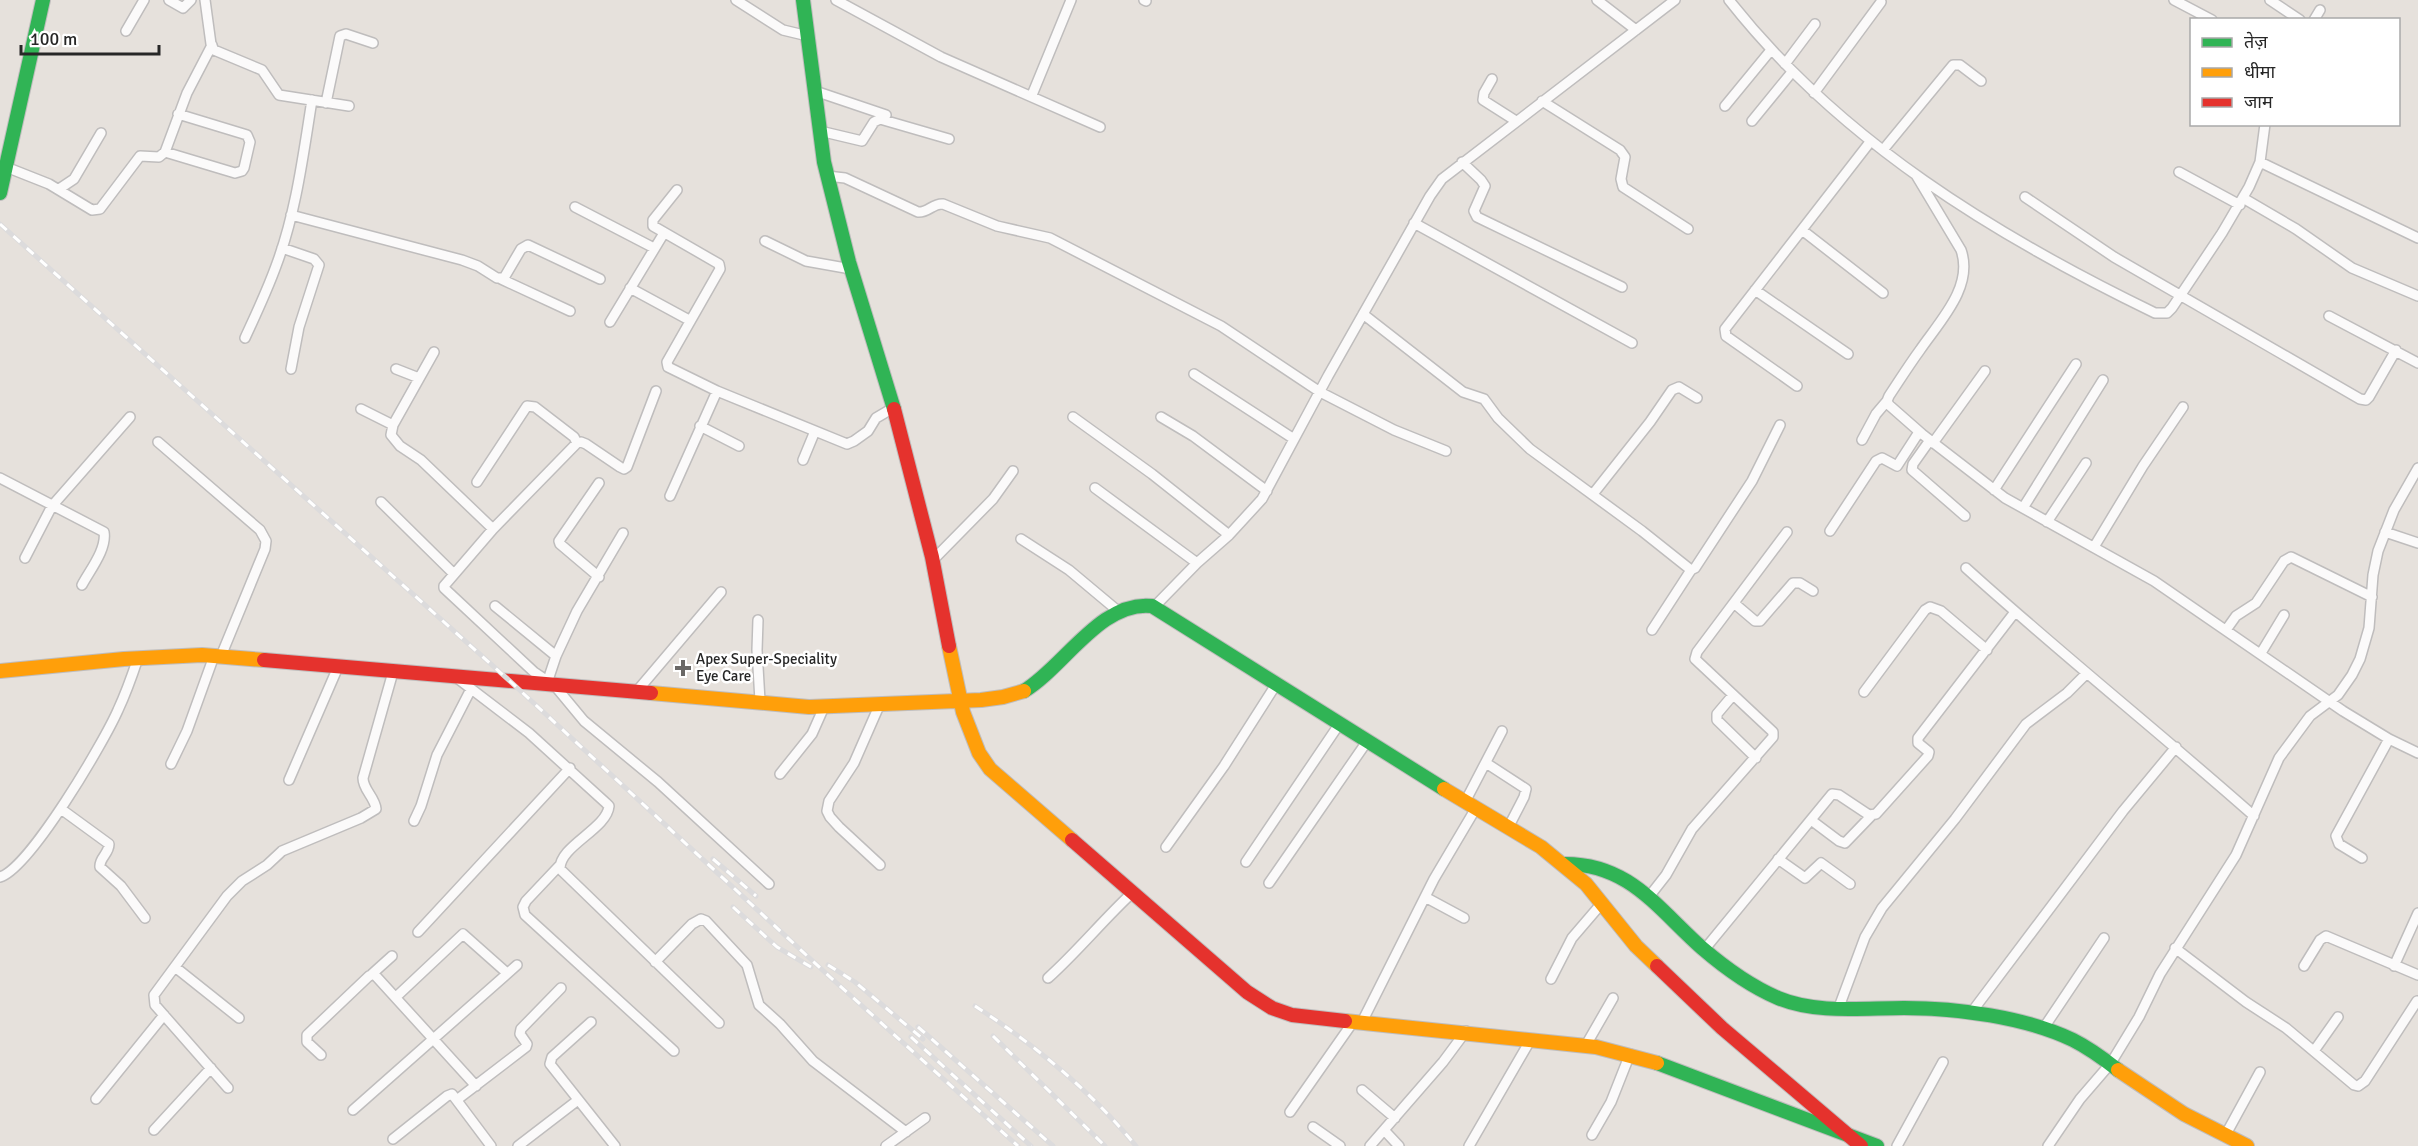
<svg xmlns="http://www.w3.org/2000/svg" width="2418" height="1146" font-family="Signika,'Noto Sans Devanagari',sans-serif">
<rect width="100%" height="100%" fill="#e6e1dc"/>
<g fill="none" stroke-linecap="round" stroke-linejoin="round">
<defs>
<path id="street" d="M169,0L183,8L191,0
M205,0L211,44L214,50L262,70L279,95L349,106
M736,0L783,30L808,36
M836,0L941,57L1100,127
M1144,0L1146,1
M1597,0L1636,30
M1729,0C1840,141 1996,236 2155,313H2167L2172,308L2222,233L2249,187L2260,162L2265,124
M2174,0L2212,20
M2270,0L2300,20
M2314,20L2320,10
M126,31L144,0
M1785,64L1815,24
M1492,79L1484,93L1483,100L1516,121
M815,91L886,115
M1814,93L1881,2
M1032,95L1071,0
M1542,101L1620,150L1625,157L1621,179L1623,187L1688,229
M326,103L340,36L346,34L373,43
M1725,106L1771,50
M1752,121L1792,72
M820,131L862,141L874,122L880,119L949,139
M1883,150L1953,65H1960L1981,81
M165,152L235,173L242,171L244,168L250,142L247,135L178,114
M1462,162L1481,180L1485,186L1474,211L1477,217L1622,287
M2260,162L2418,238
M6,167L49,184L92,210L100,209L140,156L159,157L165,152L187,93L212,45
M2179,172L2240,205
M1916,175L1961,250C1974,287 1939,322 1920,350C1909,365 1899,381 1889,396L1887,401L1889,405L1922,434L2005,498L2154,581L2343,711L2389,739L2418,753
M827,176L845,178L918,212C928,213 933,203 943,204L997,226L1050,238L1221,326L1320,392L1394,430L1446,451
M59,189L74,179L101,133
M677,190L653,220V226L719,264L720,269L667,362L668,367L717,391L847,444L854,441L868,431L876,418L893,408
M2025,197L2114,257L2360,399L2366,400L2369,397L2396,350
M2243,198L2296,229L2352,268L2418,296
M575,207L654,248
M291,215L462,260L478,266L497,278H504L521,249L528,245L600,279
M1414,223L1632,343
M1802,230L1883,293
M765,241L806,261L851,269
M282,248L314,259L319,265L299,327L291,369
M501,279L570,311
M630,288L689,320
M1755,290L1848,354
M1363,314L1463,392L1484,399L1498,418L1530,449L1642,531L1691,570L1695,568L1752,481L1780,425
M2329,316L2418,363
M610,322L664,233
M245,338C256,314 267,291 276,266C296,213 303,156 312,100
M434,352L393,425L391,435L400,446L421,460L493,529
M396,369L419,378
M1194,374L1294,439
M1797,386L1726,336L1725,329L1870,142
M656,391L627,467L624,469L620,467L586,444L581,442L577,443L493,529L444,586V588L534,672L555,686L584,721L658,782L769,884
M361,409L393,425
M1073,417L1152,474L1229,535
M1161,417L1193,436L1267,491
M700,426L739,446
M1862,440L1876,414L1887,401
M1930,440L1913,464L1912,470L1965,516
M158,442L260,530L266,541L265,549L221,656
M1933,443L1985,371
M803,460L815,431
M0,478L104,532C107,549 90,570 82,585
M477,482L527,406L535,407L574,437L577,443
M599,483L559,541L560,544L599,577
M1095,488L1197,563
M1994,490L2076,364
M1593,494L1650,422L1672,390L1679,387L1697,398
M670,496L717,391
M381,502L454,574
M2023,508L2103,380
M2047,522L2086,463
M1830,531L1876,461L1882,458L1897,466L1919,432
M2385,532L2418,543
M1021,539L1069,570L1118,611
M2094,547L2143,466L2183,407
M25,558L52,506L130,417
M933,560L993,499L1013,471
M1966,568C2060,653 2159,732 2254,816
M1735,604L1755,621H1760L1793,583H1800L1813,591
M495,606L556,656
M1155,606L1197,563L1229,535L1262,499L1328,376L1430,196L1442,179L1675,0
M758,620L757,650L760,701
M1652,630L1691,570
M2226,630L2236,616L2256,603L2284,561L2291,557L2372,597
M2261,653L2284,615
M457,678L529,733L606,803L609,806C607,829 559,846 560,869L719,1023
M548,680L556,656L577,611L623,533
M637,691L721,592
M1864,692L1925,610L1930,607L1941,611L1987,650
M1733,695L1717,714V720L1756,758
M879,706L854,763L829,801L827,811L830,817L839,827L880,865
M1486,763L1526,789L1524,797L1509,826
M171,764L187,731L214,656
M780,774L812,734L824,707
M289,780L338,667
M1465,802L1502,731
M61,809L109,844C109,854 99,858 100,867L121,886L145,918
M1811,820L1839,841L1845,843L1872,815
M414,821L421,806L437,755L471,689
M1166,847L1224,766L1277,683
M2362,858L2339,844L2336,836L2389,739
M1778,859L1805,878L1821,863L1850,884
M1246,862L1340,723
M560,865L526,901L523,907L525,915L674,1051
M0,877C30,868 104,742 118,710C126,693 132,676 138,658
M1269,883L1368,740
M1425,897L1464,918
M1648,898L1666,875L1692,829L1773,737V732L1695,659L1697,652L1787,532
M418,932L570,768
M2175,948L2246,1002L2286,1028L2354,1085L2358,1086L2365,1081L2417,1001
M1704,950L1832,794L1839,795L1869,815L1876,814L1928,756L1929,752L1918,743V738L2015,612
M655,962L692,924L701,919L706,921L747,965L759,1005L780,1024L813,1061L906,1132
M2304,966L2320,940L2326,936L2418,975
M2394,966L2418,913
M175,967L239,1018
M372,974L392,956
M1048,978C1078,951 1103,920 1132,893
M1551,979L1572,938L1602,903
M396,997L463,934L507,973
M1839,1007L1865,937L1882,908L1955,819L2026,724L2067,693L2086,674
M1971,1013L2123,811L2176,747
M591,1022L552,1057L550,1064L615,1146
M1362,1022L1434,879L1476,808
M2043,1029L2104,938
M1586,1045L1613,998
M2314,1051L2338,1017
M321,1055L307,1042V1035L369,976L374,974L476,1086
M228,1088L155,1005L154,995L227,896L242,881L267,865L282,851L361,818L376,809C375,797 363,790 363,778L393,672
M1362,1090L1395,1118
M96,1099L164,1015
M458,1099L526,1047L527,1044L520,1034L521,1029L561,988
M353,1110L517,965
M1290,1112L1353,1022
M1313,1127L1340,1146
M154,1130L211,1068
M1384,1130L1399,1146
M1592,1135L1611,1102L1630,1054
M2225,1136L2260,1072
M393,1139L447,1096L452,1094L491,1146
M518,1146L578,1100
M886,1146L925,1118
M1370,1146L1443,1062L1466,1031
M1469,1146L1531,1039
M1897,1146L1943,1062
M2048,1146L2080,1099L2111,1063L2139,1017L2160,974L2236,855L2279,758L2310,716L2338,695L2352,675L2360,659L2369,628L2373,575L2378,551L2394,510L2418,468"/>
<path id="fast" d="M803,0L824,162L849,262L894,409
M0,193L43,0
M1024,691C1064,667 1101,600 1152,606L1444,789
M1563,864C1629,863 1657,908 1702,948C1724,967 1750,986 1778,998C1816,1014 1863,1008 1904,1008C1957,1008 2025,1017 2073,1040C2089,1048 2104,1059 2118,1070
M1657,1063L1877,1146"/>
<path id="slow" d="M949,646L963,712L979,753L990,769L1072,840
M0,671L124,659L202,655L264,660
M651,693L809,707L981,700L1003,697L1024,691
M1444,789L1541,847L1586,884L1636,946L1657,966
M1345,1021L1596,1047L1657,1063
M2118,1070L2184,1114L2247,1146"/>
<path id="jam" d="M894,409L932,557L949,646
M264,660L651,693
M1072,840L1247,992L1272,1008L1292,1015L1345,1021
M1657,966L1722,1028L1861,1146"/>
</defs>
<use href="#street" stroke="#bfbdbd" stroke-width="12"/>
<use href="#fast" stroke="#bfbdbd" stroke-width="16"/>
<use href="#slow" stroke="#bfbdbd" stroke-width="16"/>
<use href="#jam" stroke="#bfbdbd" stroke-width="16"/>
<use href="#street" stroke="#fbfafa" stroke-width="9"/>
<use href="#fast" stroke="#30b455" stroke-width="14"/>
<use href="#slow" stroke="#ff9f0a" stroke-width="14"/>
<use href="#jam" stroke="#e5322d" stroke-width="14"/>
<defs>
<path id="rail" d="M0,224L512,683L830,977L1018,1146
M713,859L756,896
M733,907L777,947L811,967
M828,965L855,982L923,1039
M975,1006C1035,1045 1091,1091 1136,1146
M918,1027L1053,1146
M993,1036L1105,1146
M911,1037L1031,1146"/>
</defs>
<use href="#rail" stroke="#dcdbdc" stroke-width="5"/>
<use href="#rail" stroke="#fff" stroke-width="3" stroke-dasharray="9" stroke-linecap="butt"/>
</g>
<path fill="#6a6866" stroke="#fff" stroke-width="2" d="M680 659h6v6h6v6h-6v6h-6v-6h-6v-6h6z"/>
<g text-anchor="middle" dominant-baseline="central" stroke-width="5" stroke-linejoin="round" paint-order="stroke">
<g font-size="15" fill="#272727" stroke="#fff" text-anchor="start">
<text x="696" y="659">Apex Super-Speciality<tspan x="696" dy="17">Eye Care</tspan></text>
</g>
</g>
<rect x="2190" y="18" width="210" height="108" fill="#ffffff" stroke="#a9a9a9" stroke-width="1.5"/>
<rect x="2202" y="38" width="30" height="9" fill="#30b455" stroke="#a9a9a9" stroke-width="1.5"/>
<text x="2244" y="48" font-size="18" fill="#272727">तेज़</text>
<rect x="2202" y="68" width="30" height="9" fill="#ff9f0a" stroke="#a9a9a9" stroke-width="1.5"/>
<text x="2244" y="78" font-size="18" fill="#272727">धीमा</text>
<rect x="2202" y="98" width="30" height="9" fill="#e5322d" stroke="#a9a9a9" stroke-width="1.5"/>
<text x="2244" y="108" font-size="18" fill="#272727">जाम</text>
<path d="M21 45v9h138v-9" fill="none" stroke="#272727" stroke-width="3"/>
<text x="30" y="45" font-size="18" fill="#272727" stroke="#ffffff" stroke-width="4.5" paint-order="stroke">100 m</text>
</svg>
